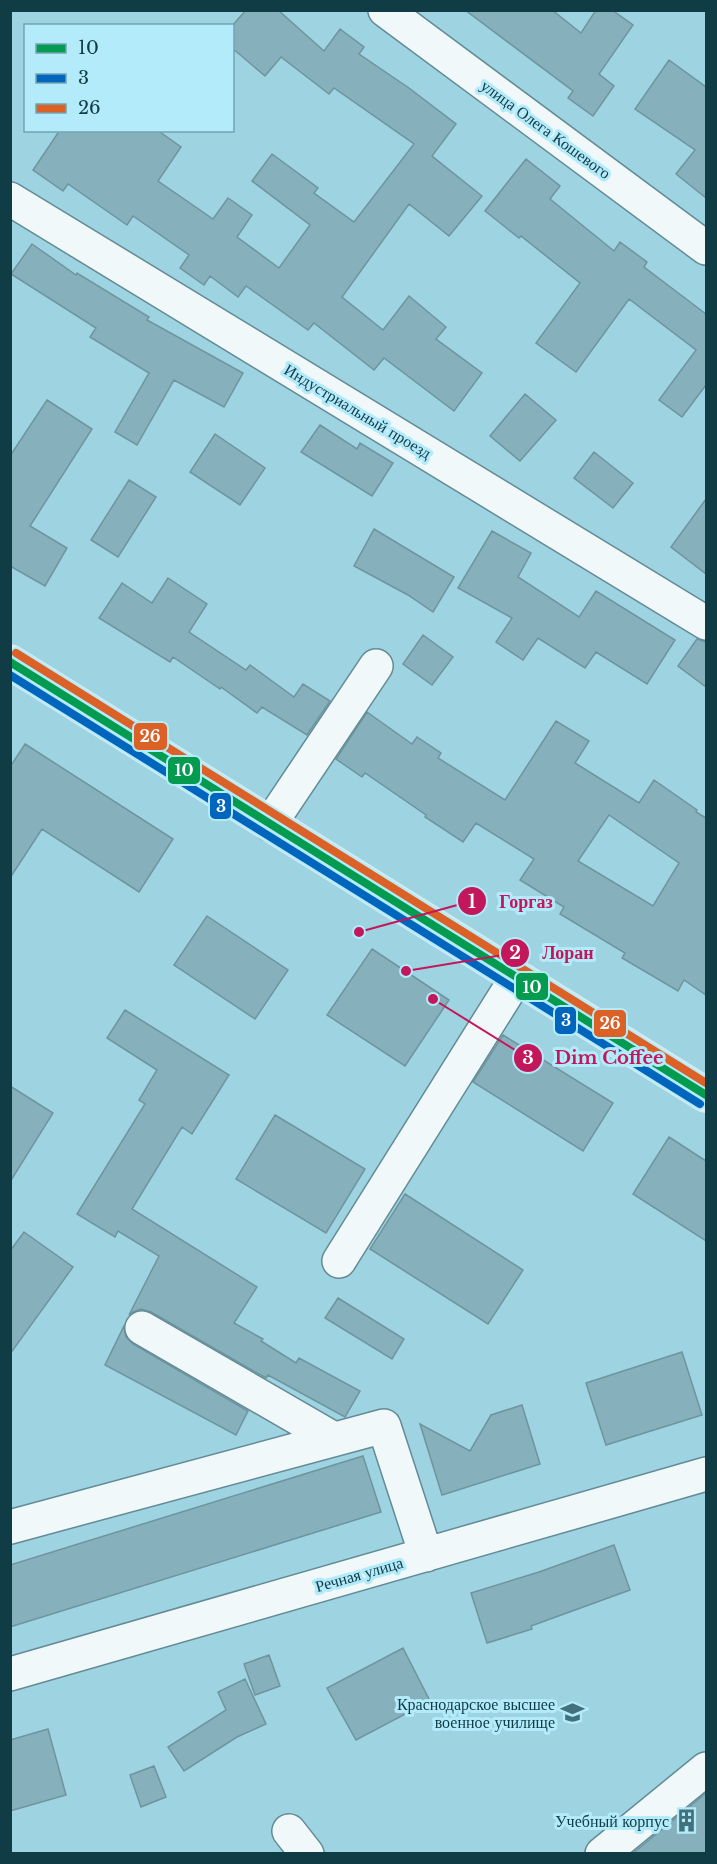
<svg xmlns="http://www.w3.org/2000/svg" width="717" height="1864" font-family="'Libre Baskerville',serif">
<rect width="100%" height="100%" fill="#9ed3e1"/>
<path fill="#85b0bc" stroke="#6e959e" stroke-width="1.5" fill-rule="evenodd" d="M246,10H278L324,51L340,29L364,47L359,54L409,88L456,124L432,156L482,196L449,236L409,204L342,297L383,330L409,296L446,327L436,339L482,373L454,411L384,358L374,370L314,323L308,330L246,286L238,297L210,276L204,285L180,268L189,255L133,216L127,225L68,184L63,191L33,170L60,130H157L181,147L158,181L213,219L228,198L252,215L237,237L279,268L310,225L252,181L272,154L318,188L314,193L354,222L414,144L334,88L329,94L281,57L265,76L232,48V26Z
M465,10H552L581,33L596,10H612L633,25L599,74L614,86L593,116L568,98L573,91Z
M669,60L706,87V198L676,174L695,150L635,109Z
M526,159L560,186L550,199L614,251L620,242L647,262L644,267L706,314V385L682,417L659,400L696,350L629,299L576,372L536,343L580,283L521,236L519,238L485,211Z
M32,244L76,275L77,273L149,317L147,320L243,373L224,407L174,380L137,445L115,432L149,373L90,337L96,328L11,274Z
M525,394L556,420L520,461L490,436Z
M47,400L92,429L30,526L67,548L45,586L10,566V456Z
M320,425L357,449L360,443L393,463L372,496L301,452Z
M215,434L265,468L240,505L190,472Z
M594,452L633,483L613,508L574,478Z
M129,480L156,497L118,557L91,540Z
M706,499V574L671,547Z
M374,529L454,577L433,612L408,595L354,566Z
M492,531L531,553L518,577L579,617L596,591L675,640L647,684L596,652L585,668L538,638L523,660L496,642L512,618L458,588Z
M168,578L207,604L189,632L246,670L250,665L294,697L303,684L330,701L307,735L262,707L257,713L221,687L220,689L173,657L170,662L99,618L122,583L152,603Z
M423,635L453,657L432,685L403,664Z
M697,639L706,642V687L678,666Z
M367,712L412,744L417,737L441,753L438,758L505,800L556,721L589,741L575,763L639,803L654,780L697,810L696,812L706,818V995L684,980L678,991L622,958L625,953L560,914L564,907L520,880L534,859L476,823L463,842L425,817L426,815L365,773L362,777L336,759ZM609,815L679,863L653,906L578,861Z
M25,744L173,839L139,892L42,829L10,878V767Z
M207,916L288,970L255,1019L174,965Z
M372,949L449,1000L405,1066L327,1015Z
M125,1010L229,1075L192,1134L182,1127L132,1209L257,1287L234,1323L263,1339L261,1341L296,1363L299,1358L360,1391L345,1417L268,1375L266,1378L151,1312L141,1309L133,1312L129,1315L159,1256L118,1231L115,1237L77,1214L145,1104L139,1100L157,1070L107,1038Z
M503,1035L613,1103L583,1151L473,1082Z
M10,1086L53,1113L10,1182Z
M275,1115L365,1169L326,1233L236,1179Z
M669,1137L706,1161V1241L633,1194Z
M405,1194L523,1270L488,1324L370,1249Z
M24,1232L73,1267L10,1354V1251Z
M338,1298L404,1339L392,1359L325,1318Z
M124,1326L126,1337L133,1344L248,1411L236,1435L105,1365Z
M682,1352L702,1415L606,1445L586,1383Z
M522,1405L540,1464L442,1495L420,1424L470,1451L491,1415Z
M363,1456L381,1512L10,1627V1565Z
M614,1545L630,1590L531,1626L532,1629L487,1643L471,1593L539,1572Z
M403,1648L430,1701L356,1740L327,1688Z
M269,1655L280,1686L255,1695L244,1664Z
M245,1679L266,1724L237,1737L184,1771L168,1747L226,1710L218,1692Z
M48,1729L66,1795L10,1811V1740Z
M154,1766L166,1797L141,1807L130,1775Z
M706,1793V1854H632Z"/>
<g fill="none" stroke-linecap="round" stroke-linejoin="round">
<defs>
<path id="minor" d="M385,10L706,248
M10,199L706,623
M270,824L376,666
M339,1261L517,977
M142,1328L334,1439
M10,1527L384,1426L426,1555
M10,1674L706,1474
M289,1831L307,1854
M602,1854L706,1769"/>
<path id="major" d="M10,662L706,1095"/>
</defs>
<use href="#minor" stroke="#638b95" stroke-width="36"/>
<use href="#major" stroke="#d3ebf2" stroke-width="36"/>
<use href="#minor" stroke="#f0f8fa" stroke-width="33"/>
<use href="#major" stroke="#eaeeef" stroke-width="33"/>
<defs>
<path id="bus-1" d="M10,662L706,1095"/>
<path id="bus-2" d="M10,675L700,1104"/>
<path id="bus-3" d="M16,653L706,1083"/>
</defs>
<use href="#bus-1" stroke="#b4ebfa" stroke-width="12"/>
<use href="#bus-2" stroke="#b4ebfa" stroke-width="12"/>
<use href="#bus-3" stroke="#b4ebfa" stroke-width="12"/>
<use href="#bus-1" stroke="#029b50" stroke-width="8"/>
<use href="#bus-2" stroke="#0065bd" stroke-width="8"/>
<use href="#bus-3" stroke="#db6126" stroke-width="8"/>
</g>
<defs>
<symbol id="university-bare" viewBox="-9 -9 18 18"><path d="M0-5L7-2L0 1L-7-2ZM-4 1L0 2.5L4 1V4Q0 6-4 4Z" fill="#42717c" stroke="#b4ebfa" stroke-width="2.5" paint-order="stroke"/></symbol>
<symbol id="building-bare" viewBox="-9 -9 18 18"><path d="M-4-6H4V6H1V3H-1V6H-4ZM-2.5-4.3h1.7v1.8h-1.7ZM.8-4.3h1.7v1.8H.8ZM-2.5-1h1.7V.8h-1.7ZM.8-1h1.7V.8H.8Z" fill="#42717c" stroke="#b4ebfa" stroke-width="2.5" paint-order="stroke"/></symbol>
</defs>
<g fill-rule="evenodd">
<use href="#university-bare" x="556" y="1696" width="33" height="33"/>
<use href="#building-bare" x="670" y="1804" width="33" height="33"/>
</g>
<g text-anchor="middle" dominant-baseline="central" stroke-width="6" stroke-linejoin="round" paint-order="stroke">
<g font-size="16" fill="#103c46" stroke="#b4ebfa">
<text transform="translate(546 129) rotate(36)">улица Олега Кошевого</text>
<text transform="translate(358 411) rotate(31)">Индустриальный проезд</text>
<text transform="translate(359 1574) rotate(-16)">Речная улица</text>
</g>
<g font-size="16" fill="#103c46" stroke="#b4ebfa" text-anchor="end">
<text x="555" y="1704">Краснодарское высшее<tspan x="555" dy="18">военное училище</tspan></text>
<text x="669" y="1821">Учебный корпус</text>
</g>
</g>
<path fill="none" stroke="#c2185b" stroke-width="2" d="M359 932L472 901M406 971L515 953M433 999L528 1058"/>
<g fill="#c2185b" stroke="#b4ebfa" stroke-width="2">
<circle cx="359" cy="932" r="6"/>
<circle cx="406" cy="971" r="6"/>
<circle cx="433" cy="999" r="6"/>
<circle cx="472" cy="901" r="15"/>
<circle cx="515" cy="953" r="15"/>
<circle cx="528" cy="1058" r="15"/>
</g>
<g font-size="18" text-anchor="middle" font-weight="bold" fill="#fff">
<text x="472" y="908">1</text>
<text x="515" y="959">2</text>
<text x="528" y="1064">3</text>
</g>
<g font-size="18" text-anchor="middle" font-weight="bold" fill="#c2185b" stroke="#b4ebfa" stroke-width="6" stroke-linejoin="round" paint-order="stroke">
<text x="526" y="908">Горгаз</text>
<text x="568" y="959">Лоран</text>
<text x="609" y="1064">Dim Coffee</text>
</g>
<g stroke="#b4ebfa" stroke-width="2">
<rect x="133" y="722" width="35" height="29" rx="6" fill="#db6126"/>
<rect x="167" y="756" width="34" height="29" rx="6" fill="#029b50"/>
<rect x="209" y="792" width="23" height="28" rx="6" fill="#0065bd"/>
<rect x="515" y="972" width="34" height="29" rx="6" fill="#029b50"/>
<rect x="554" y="1006" width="23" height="29" rx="6" fill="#0065bd"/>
<rect x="593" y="1009" width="34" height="29" rx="6" fill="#db6126"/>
</g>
<g font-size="16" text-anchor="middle" font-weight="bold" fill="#fff">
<text x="150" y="742">26</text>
<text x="184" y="776">10</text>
<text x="221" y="812">3</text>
<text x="532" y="993">10</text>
<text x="566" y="1026">3</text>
<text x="610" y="1029">26</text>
</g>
<rect width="717" height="1864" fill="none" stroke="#103c46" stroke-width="24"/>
<rect x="24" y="24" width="210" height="108" fill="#b4ebfa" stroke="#72a5b2" stroke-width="1.5"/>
<rect x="36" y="44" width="30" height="9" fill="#029b50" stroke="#72a5b2" stroke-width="1.5"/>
<text x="78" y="54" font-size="18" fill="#103c46">10</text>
<rect x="36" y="74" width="30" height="9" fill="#0065bd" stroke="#72a5b2" stroke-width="1.5"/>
<text x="78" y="84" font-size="18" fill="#103c46">3</text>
<rect x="36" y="104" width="30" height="9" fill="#db6126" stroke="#72a5b2" stroke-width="1.5"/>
<text x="78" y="114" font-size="18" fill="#103c46">26</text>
</svg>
